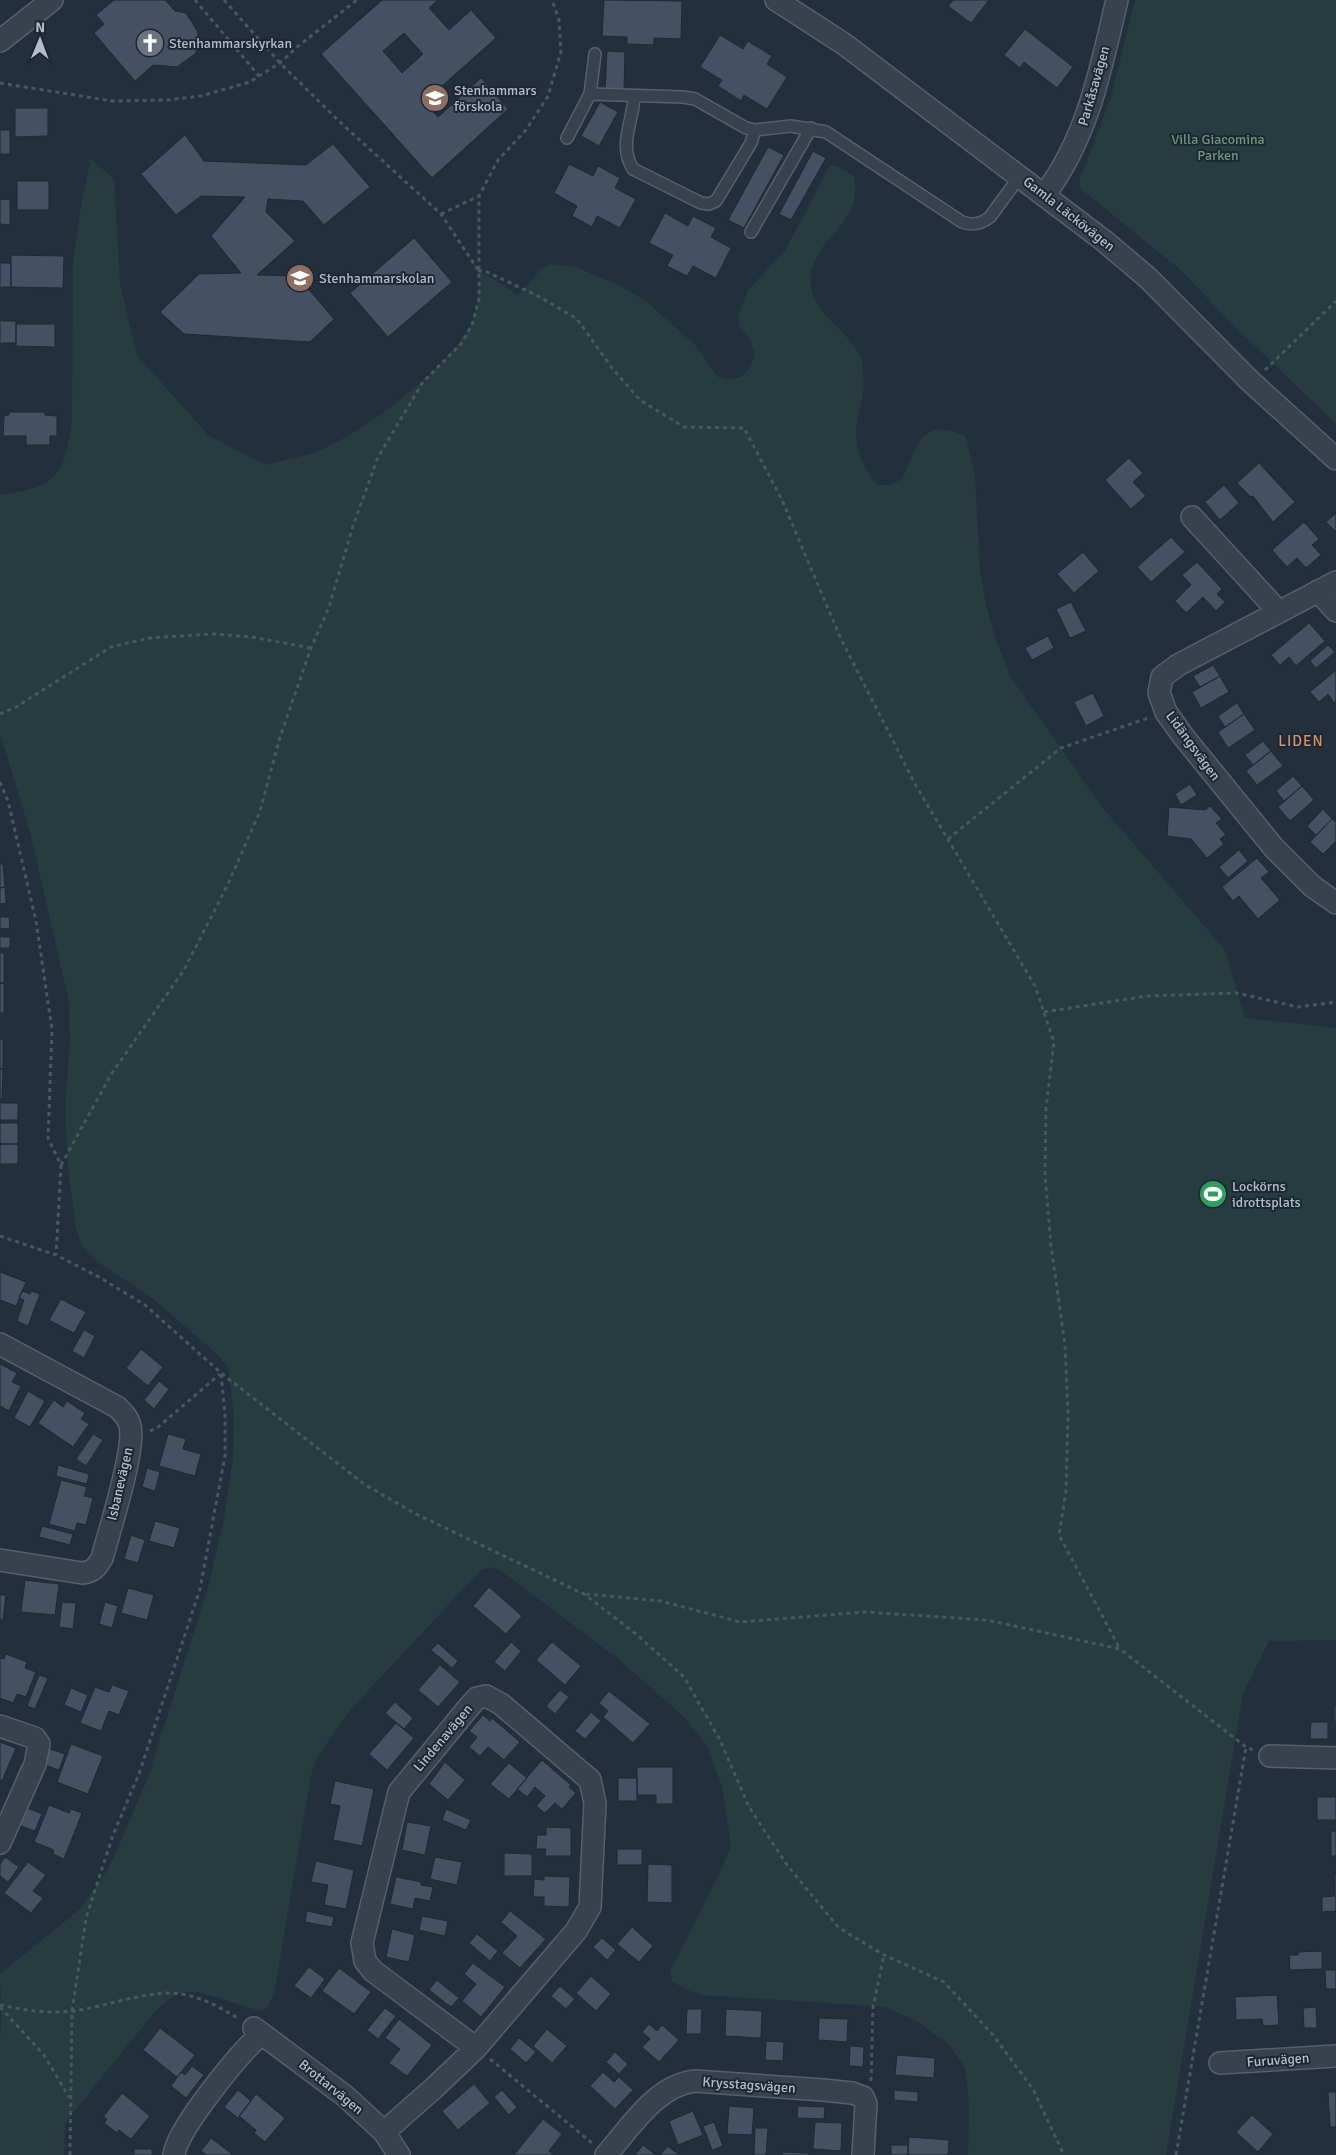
<svg xmlns="http://www.w3.org/2000/svg" width="1336" height="2155" font-family="Signika,sans-serif">
<rect width="100%" height="100%" fill="#242f3e"/>
<path fill="#263c3f" d="M1135,0H1336V424L1226,318L1182,271L1081,189L1079,181L1111,97Z
M91,159L114,179L120,284L137,355L208,435L265,465C280,461 296,458 310,454C357,438 449,369 471,324C478,309 478,288 481,272L518,295L541,269L551,264L576,267L614,283L646,301L695,345L718,377L729,380L741,377L751,366L755,354L750,340L740,328L738,316L748,290L785,251L830,165L839,167L854,177C863,226 818,233 811,274C805,312 846,326 860,356C863,361 862,368 863,374C866,394 859,405 857,423C853,447 862,467 878,485H889L902,479C918,448 920,414 966,437L975,476L980,571L986,605L996,640L1010,676L1102,807L1225,950L1245,1018L1336,1028V1640L1269,1641L1243,1694L1166,2155H968L969,2105L965,2068L950,2046L920,2023L886,2007L703,1995L686,1990L672,1981L670,1971L723,1866L731,1846L722,1786L706,1744L681,1714L617,1658L504,1573L492,1567L481,1570L352,1708L317,1757L311,1775L274,1995L268,2006L261,2011C240,2006 205,1990 184,1992C173,1993 160,2007 152,2015L65,2123L64,2155H0V2036C3,2029 0,1986 0,1974L80,1909L109,1868L147,1780L208,1588L224,1519L233,1459L234,1416L228,1367L217,1354L151,1297L102,1265L89,1254L80,1242L76,1227L69,1177L66,1131V1092L70,1041L69,1002L30,832L0,733V495C57,486 64,478 72,421L73,261L82,200Z"/>
<path fill="#455162" stroke="#1f2835" fill-rule="evenodd" d="M114,0H165L175,11L186,13L198,32L196,53L177,67L153,65L135,81L94,33L104,24L96,15Z
M382,0H438L429,8L449,30L471,10L496,38L424,102L438,117L481,78L508,109L432,178L321,54ZM404,33L423,54L402,73L383,51Z
M604,0L682,1L681,39L654,38V45L627,44V37L602,36Z
M953,0H989L971,23L948,6Z
M1025,29L1073,67L1057,88L1024,62L1020,68L1004,55Z
M720,35L743,49L748,41L772,56L767,64L787,77L767,109L744,95L741,101L718,86L722,80L700,67Z
M607,51L625,52L624,92L605,91Z
M600,102L618,112L599,146L581,136Z
M15,108H48V136L15,137Z
M0,130H10V154H0Z
M185,135L204,161L306,165L333,144L370,187L324,225L303,201L268,199L266,212L295,241L257,275L297,276L334,319L310,342L184,334L160,312L199,274L241,273L211,236L245,197L201,196L176,215L141,174Z
M768,147L784,155L744,228L728,220Z
M813,151L826,158L791,220L779,214Z
M569,164L593,176L598,166L620,178L615,188L636,199L620,228L597,216L592,227L572,216L577,206L554,193Z
M17,181H49V210H17Z
M0,199L10,200V225L0,224Z
M665,213L688,226L693,216L716,228L711,237L731,248L716,278L693,266L687,276L667,266L673,255L649,243Z
M414,238L452,282L388,337L350,293Z
M11,255L64,256L63,288L11,287Z
M0,263H11V287H0Z
M0,321H16V343H0Z
M16,324H55V347L16,346Z
M9,412H45V415L57,416V436H50V445H26V436H3L4,416L9,415Z
M1129,458L1143,473L1133,482L1146,496L1131,509L1105,480Z
M1259,463L1295,502L1273,522L1253,496L1251,497L1237,483Z
M1224,485L1239,503L1220,520L1205,502Z
M1336,513V532L1326,522Z
M1304,522L1319,539L1312,545L1321,555L1306,568L1297,558L1287,567L1272,550Z
M1171,537L1185,552L1151,582L1137,567Z
M1083,552L1099,571L1074,593L1057,574Z
M1197,562L1222,589L1217,594L1225,602L1216,611L1203,597L1186,613L1175,601L1191,585L1182,575Z
M1071,602L1086,631L1070,638L1056,609Z
M1309,623L1325,641L1296,666L1289,657L1280,665L1271,655Z
M1048,636L1054,648L1032,660L1025,648Z
M1328,645L1335,652L1316,668L1310,661Z
M1213,665L1220,676L1200,687L1193,676Z
M1336,670V701L1334,703L1328,694L1319,702L1310,692Z
M1220,676L1229,692L1201,708L1192,692Z
M1093,693L1104,716L1086,726L1074,702Z
M1237,703L1244,714L1225,727L1218,716Z
M1244,714L1255,730L1228,748L1218,732Z
M1263,741L1271,751L1253,765L1245,755Z
M1271,751L1283,766L1257,785L1246,771Z
M1293,776L1302,786L1284,801L1276,791Z
M1190,784L1197,795L1181,805L1175,794Z
M1302,786L1314,800L1290,821L1278,807Z
M1210,806L1222,819L1216,823L1226,835L1220,839L1224,844L1207,858L1191,839L1167,836L1169,807L1205,810Z
M1323,809L1332,819L1316,835L1307,826Z
M1332,819L1336,822V841L1323,854L1310,842Z
M1239,850L1248,861L1228,878L1219,867Z
M1257,858L1269,872L1261,878L1280,900L1258,919L1239,896L1233,901L1222,887Z
M0,864H3L5,887L0,888Z
M5,887L6,903L0,904V888Z
M0,917H9L10,928L0,929Z
M0,937H10V948H0Z
M0,953H4V983H0Z
M0,983H4V1013H0Z
M0,1039H3V1069H0Z
M0,1069H3L2,1099H0Z
M0,1103H18V1120H0Z
M0,1123H18V1144H0Z
M0,1144H18V1164H0Z
M0,1272L26,1282L16,1306L0,1300Z
M22,1291L30,1294L31,1291L40,1294L28,1326L17,1321L24,1300L19,1298Z
M61,1299L86,1312L74,1333L49,1320Z
M84,1330L95,1336L84,1358L72,1351Z
M141,1349L163,1367L148,1386L126,1368Z
M0,1364L17,1373L12,1382L21,1386L9,1411L0,1406Z
M159,1381L169,1389L154,1409L144,1400Z
M28,1391L45,1401L30,1427L14,1418Z
M54,1400L63,1407L67,1401L85,1413L81,1419L89,1424L73,1447L38,1423Z
M93,1434L103,1440L86,1466L76,1459Z
M168,1434L186,1439L183,1449L201,1454L195,1476L159,1466Z
M58,1465L89,1474L87,1484L56,1476Z
M147,1468L160,1472L155,1491L142,1487Z
M61,1480L87,1487L84,1496L93,1498L86,1525L77,1523L75,1531L49,1524Z
M155,1521L180,1528L174,1548L149,1541Z
M42,1526L73,1534L70,1545L39,1537Z
M131,1535L145,1540L138,1563L124,1559Z
M25,1580L59,1584L55,1615L21,1612Z
M489,1587L522,1616L506,1634L473,1606Z
M128,1588L154,1595L147,1620L121,1613Z
M0,1595H6L3,1620H0Z
M62,1602L76,1603L73,1629L59,1627Z
M105,1602L118,1606L112,1628L99,1624Z
M511,1642L521,1651L505,1671L494,1662Z
M552,1642L581,1666L565,1685L536,1660Z
M438,1643L458,1661L452,1668L431,1650Z
M6,1654L27,1662L25,1668L36,1672L26,1697L17,1694L13,1703L0,1698V1658L4,1659Z
M440,1665L460,1682L438,1707L418,1690Z
M39,1675L48,1678L35,1709L27,1706Z
M112,1685L129,1691L119,1715L109,1711L101,1731L80,1723L95,1687L109,1692Z
M71,1688L88,1695L81,1712L64,1705Z
M560,1690L569,1697L555,1714L546,1706Z
M609,1691L650,1724L633,1743L603,1717L608,1711L599,1703Z
M395,1702L413,1718L404,1729L385,1713Z
M1334,1706H1336V1722H1334Z
M591,1712L601,1721L585,1739L575,1731Z
M483,1715L490,1721L492,1718L520,1742L504,1760L488,1747L480,1756L469,1747L477,1737L469,1731Z
M1311,1722H1328V1739H1310Z
M396,1723L414,1738L387,1770L369,1754Z
M0,1742L16,1748L2,1781L0,1780Z
M71,1744L103,1756L88,1794L57,1782Z
M47,1748L65,1754L59,1770L42,1764Z
M542,1760L571,1785L569,1787L576,1793L562,1809L555,1803L545,1813L536,1806L545,1796L535,1787L527,1797L517,1789Z
M445,1762L465,1780L448,1800L429,1784Z
M509,1763L527,1778L509,1799L490,1784Z
M637,1767H673V1804H656V1795H637Z
M618,1778H637V1801H618Z
M335,1781L374,1789L362,1846L333,1840L340,1806L330,1804Z
M1317,1797H1336V1820H1317Z
M49,1805L69,1813L71,1809L82,1813L64,1859L53,1854L54,1850L34,1842Z
M25,1807L42,1814L35,1831L18,1825Z
M446,1809L471,1820L466,1830L442,1820Z
M407,1822L431,1826L425,1855L402,1850Z
M546,1827L571,1828V1856H545L546,1849H536L537,1835H546Z
M1331,1831H1336V1856H1331Z
M617,1849H642V1865H617Z
M504,1853L532,1854V1876H504Z
M5,1857L19,1867L8,1882L0,1876V1864Z
M435,1857L462,1862L457,1885L430,1879Z
M316,1861L354,1870L346,1909L324,1905L328,1885L311,1882Z
M28,1862L46,1875L33,1891L43,1898L31,1913L4,1893Z
M648,1864L672,1865V1903L647,1902Z
M1334,1874H1336V1911L1322,1912V1897L1335,1896Z
M544,1876L570,1877L569,1907L544,1906V1897H533L534,1879L544,1880Z
M396,1877L421,1882V1885L433,1887L430,1901L415,1898L413,1909L390,1904Z
M307,1911L334,1917L332,1927L305,1922Z
M510,1911L546,1939L520,1968L502,1953L517,1936L501,1922Z
M422,1916L448,1921L445,1936L419,1930Z
M632,1927L653,1946L639,1962L617,1944Z
M392,1929L415,1935L409,1962L386,1957Z
M477,1934L498,1951L490,1961L469,1943Z
M602,1938L616,1950L607,1960L593,1947Z
M1322,1951V1969L1290,1970L1289,1955H1298V1952Z
M473,1963L505,1987L481,2017L462,2001L476,1984L464,1974Z
M309,1967L325,1979L311,1998L294,1986Z
M339,1968L371,1992L354,2014L322,1991Z
M1325,1970H1336V1989H1326Z
M591,1976L611,1994L596,2011L576,1993Z
M437,1980L459,1998L451,2007L429,1990Z
M560,1986L575,1999L566,2009L551,1996Z
M1277,1995L1279,2025L1263,2026L1262,2019L1236,2020L1235,1997Z
M1316,2007L1317,2028H1304L1303,2008Z
M385,2008L396,2016L378,2039L367,2030Z
M687,2009H702L701,2034H686Z
M726,2009L762,2011L761,2038L725,2036Z
M819,2018L848,2019L847,2042L818,2040Z
M399,2019L432,2045L407,2076L389,2063L400,2049L385,2038Z
M649,2024L657,2031L662,2025L679,2040L659,2062L642,2047L650,2039L642,2032Z
M160,2028L195,2055L177,2077L143,2050Z
M547,2029L567,2046L552,2063L533,2046Z
M519,2038L536,2052L526,2063L510,2049Z
M766,2041L784,2042L783,2061L765,2060Z
M850,2046L864,2047L863,2067L849,2066Z
M615,2052L628,2064L619,2074L606,2062Z
M897,2055L935,2058L934,2078L895,2075Z
M192,2066L204,2075L186,2098L171,2086L181,2072L185,2075Z
M603,2072L614,2082L619,2077L633,2090L615,2109L590,2086Z
M474,2084L490,2103L458,2130L442,2111Z
M238,2090L251,2101L238,2118L224,2107Z
M502,2090L517,2107L509,2115L494,2097Z
M894,2090L918,2092V2102L894,2100Z
M1328,2092H1336V2127H1330Z
M122,2093L150,2116L131,2139L119,2130L117,2133L104,2123L107,2119L103,2117Z
M256,2094L285,2118L265,2142L254,2133L256,2130L239,2116Z
M729,2106L754,2108L752,2135L727,2134Z
M798,2106L825,2107L824,2119L797,2118Z
M693,2111L703,2135L678,2145L669,2121Z
M1252,2115L1273,2134L1258,2152L1236,2132Z
M543,2119L562,2134L549,2151L554,2155H514Z
M714,2122L723,2146L712,2150L703,2126Z
M815,2122L842,2123L841,2151L813,2149Z
M755,2128H768L766,2155H754Z
M909,2137L949,2140L948,2155H908Z
M211,2138L232,2154L231,2155H207L201,2151Z
M643,2145L656,2155H635Z
M891,2145H908V2155H891Z
M668,2146L679,2155H660Z
M134,2149H152V2155H134Z
M782,2152L809,2153V2155H782Z"/>
<g fill="none" stroke-linecap="round" stroke-linejoin="round">
<defs>
<path id="service" d="M590,94L683,97L695,99L746,128L755,130L791,126L826,132L962,222C973,226 981,224 990,217L1020,176
M634,97C633,122 618,145 633,169L701,203L709,204L716,201L751,143L755,130
M567,138L590,94L595,54
M751,232L811,128"/>
<path id="minor" d="M776,0L844,44L1103,240L1148,278L1250,381L1336,459
M0,41L52,0
M1045,194C1088,137 1101,68 1117,0
M1192,517L1278,611
M1336,582L1178,665L1162,677L1159,693L1166,712L1183,736L1274,848L1312,886L1336,903
M1318,591L1336,611
M0,1344L117,1407C123,1413 128,1417 130,1426C136,1448 109,1532 102,1558C97,1567 93,1572 82,1573L0,1560
M0,1726L35,1738L39,1744L35,1764L0,1843
M1270,1756L1336,1758
M254,2028L345,2096L384,2132L399,2155
M1220,2063L1336,2056
M384,2132L434,2088L476,2048L576,1931L590,1907L595,1803L590,1780L501,1704L486,1696L477,1698L469,1707L399,1792L362,1943L365,1961L373,1971L476,2048
M174,2155C177,2129 239,2054 260,2035
M606,2155C630,2128 656,2085 695,2081L823,2090L852,2093L863,2097L866,2104L863,2155"/>
</defs>
<use href="#service" stroke="#565f6c" stroke-width="14"/>
<use href="#minor" stroke="#565f6c" stroke-width="24"/>
<path stroke="#44595c" stroke-width="3" stroke-dasharray="4 4" stroke-linecap="butt" d="M195,0L259,76
M224,0L280,63L341,123L441,214L478,270
M0,83L112,101L169,100L201,96L250,82L259,76L280,63L297,47L357,0
M441,214L479,196
M478,271H485L538,296L577,319L612,368L640,400L684,427L744,428L782,500L841,639L915,784L1035,986L1054,1042L1046,1108L1045,1175L1051,1246L1065,1345L1068,1414L1066,1491L1059,1535L1120,1649
M1265,370L1336,301
M0,714L16,707L111,647L150,638L214,634L252,637L311,648
M0,782L8,801L36,921L52,1030L48,1138L61,1165L56,1255
M948,839L1061,748L1148,718
M1044,1012L1147,996L1237,993L1298,1007L1336,1002
M61,1165L112,1073L184,970L228,884L260,811L280,737L311,648L329,607L353,526L378,457L423,382L461,344L472,325L479,299V196L498,160L526,130L548,96L561,52L559,20L552,0
M0,1236L56,1255L99,1277L145,1305L221,1373L364,1484L416,1514L584,1594L636,1634L684,1677L720,1740L749,1807L787,1865L839,1928L884,1955L944,1982L993,2035L1033,2089L1064,2155
M150,1431L157,1428L220,1374
M586,1594L661,1601L740,1622L865,1612L987,1620L1120,1649L1246,1747L1253,1750
M0,2005C23,2010 49,2014 73,2011C105,2007 138,1993 171,1993C197,1994 218,2006 239,2019
M0,2007L44,2055L69,2097
M490,2059L592,2143
M871,2081L873,2007L884,1955
M70,2155L72,2011L86,1918L113,1835L139,1774L200,1589L225,1456V1414L221,1374
M1176,2155L1246,1747"/>
<use href="#service" stroke="#38414e" stroke-width="11"/>
<use href="#minor" stroke="#38414e" stroke-width="21"/>
</g>
<defs>
<symbol id="church-disc" viewBox="-11 -11 22 22"><circle r="9.5" fill="#6b7280" stroke="#1d2633"/><path d="M-1.2-6h2.4v3.5h3.3v2.4h-3.3V6h-2.4V-.1h-3.3v-2.4h3.3Z" fill="#fff"/></symbol>
<symbol id="school-disc" viewBox="-11 -11 22 22"><circle r="9.5" fill="#8d6e63" stroke="#1d2633"/><path d="M0-5L7-2L0 1L-7-2ZM-4 1L0 2.5L4 1V4Q0 6-4 4Z" fill="#fff"/></symbol>
<symbol id="stadium-disc" viewBox="-11 -11 22 22"><circle r="9.5" fill="#2e9e5b" stroke="#1d2633"/><path d="M0-5a6.5 5 0 1 0 0 10a6.5 5 0 1 0 0-10ZM-3.5-1.8h7v3.6h-7Z" fill="#fff"/></symbol>
</defs>
<g fill-rule="evenodd">
<use href="#church-disc" x="134" y="27" width="32" height="32"/>
<use href="#school-disc" x="419" y="82" width="32" height="32"/>
<use href="#school-disc" x="284" y="262" width="32" height="32"/>
<use href="#stadium-disc" x="1197" y="1178" width="32" height="32"/>
</g>
<g text-anchor="middle" dominant-baseline="central" stroke-width="4" stroke-linejoin="round" paint-order="stroke">
<g font-size="14" fill="#b4bcc9" stroke="#1d2633" text-anchor="start">
<text x="169" y="43">Stenhammarskyrkan</text>
<text x="454" y="90">Stenhammars<tspan x="454" dy="16">förskola</tspan></text>
<text x="319" y="278">Stenhammarskolan</text>
<text x="1232" y="1186">Lockörns<tspan x="1232" dy="16">idrottsplats</tspan></text>
</g>
<g font-size="14" fill="#b4bcc9" stroke="#1d2633">
<text transform="translate(1094 86) rotate(-74)">Parkåsavägen</text>
<text transform="translate(1069 214) rotate(38)">Gamla Läckövägen</text>
<text transform="translate(1193 746) rotate(54)">Lidängsvägen</text>
<text transform="translate(120 1484) rotate(-77)">Isbanevägen</text>
<text transform="translate(443 1738) rotate(-50)">Lindenavägen</text>
<text transform="translate(1278 2060) rotate(-4)">Furuvägen</text>
<text transform="translate(749 2085) rotate(4)">Krysstagsvägen</text>
<text transform="translate(331 2087) rotate(39)">Brottarvägen</text>
</g>
<g font-size="14" fill="#6b9a76" stroke="#1d2633">
<text x="1218" y="139">Villa Giacomina<tspan x="1218" dy="16">Parken</tspan></text>
</g>
<g font-size="15" letter-spacing="1" fill="#d59563" stroke="#1d2633">
<text x="1301" y="741">LIDEN</text>
</g>
</g>
<g transform="translate(40 40) rotate(1)" stroke="#1d2633" stroke-width="4" paint-order="stroke">
<path d="M0-4L9 19L0 12L-9 19Z" fill="#b4bcc9"/>
<text y="-8" font-size="14" font-weight="bold" text-anchor="middle" fill="#b4bcc9">N</text>
</g>
</svg>
